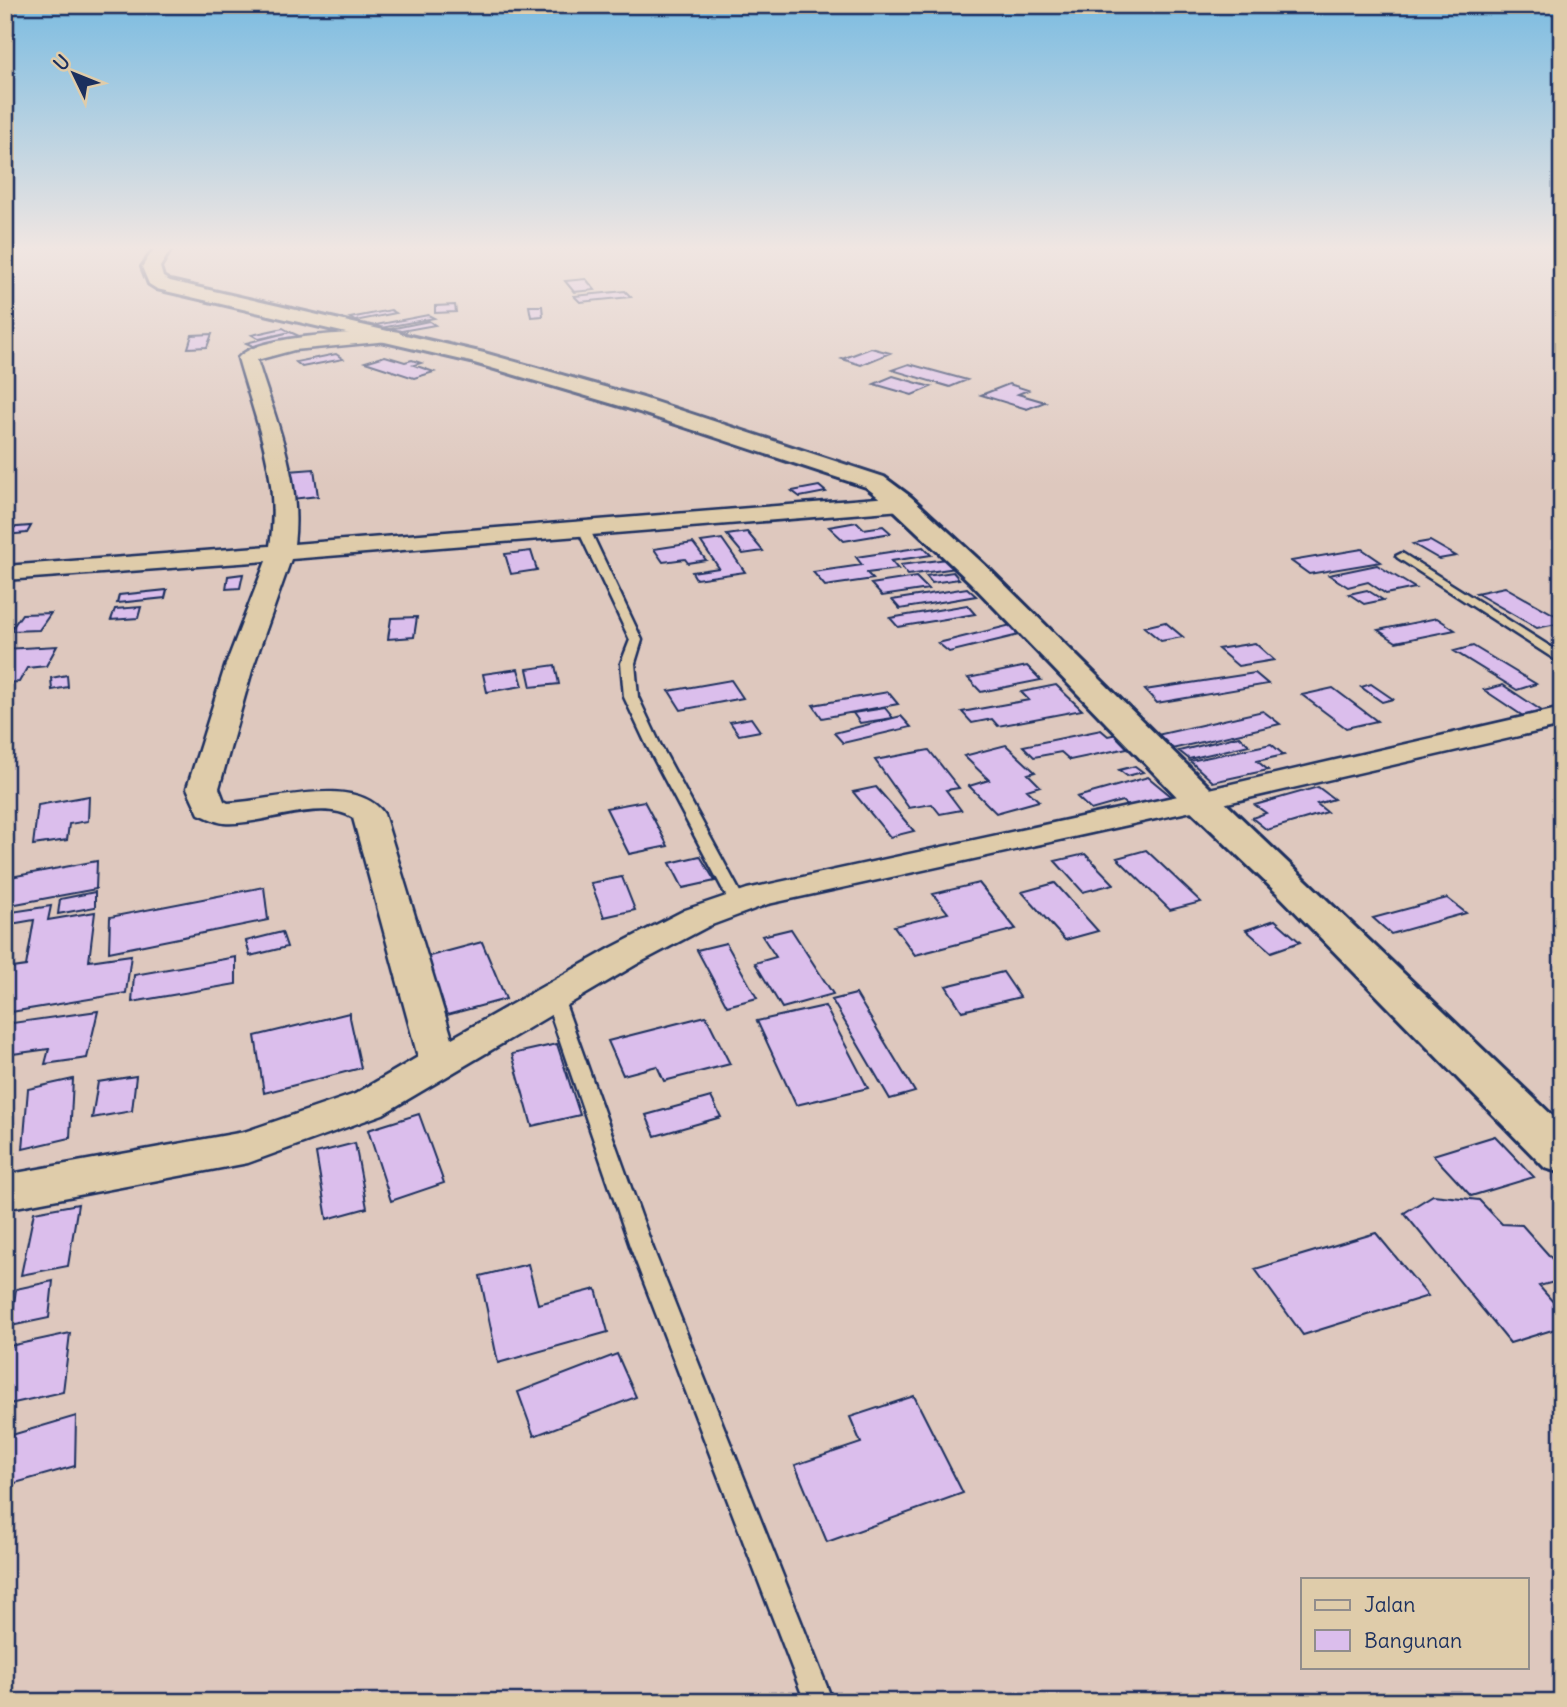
<svg xmlns="http://www.w3.org/2000/svg" width="1567" height="1707" font-family="Delius,sans-serif">
<rect width="100%" height="100%" fill="#dec8be"/>
<filter id="ink" filterUnits="userSpaceOnUse"><feTurbulence type="fractalNoise" baseFrequency=".0143" numOctaves="2"/><feDisplacementMap in="SourceGraphic" scale="14" xChannelSelector="R" yChannelSelector="G"/><feConvolveMatrix kernelMatrix="1 2 1 2 8 2 1 2 1" color-interpolation-filters="sRGB"/></filter>
<g filter="url(#ink)">
<path fill="#dbbeec" stroke="#1b2f5e" stroke-width="2" d="M586,279L595,290L574,292L565,281Z
M625,291L631,297L580,302L574,296Z
M455,305L456,312L435,313V306Z
M529,306H542L543,316L531,317Z
M391,310L396,313L355,321L350,318Z
M428,315L434,318L381,328L376,325Z
M429,321L435,325L396,332L390,329Z
M283,328L290,332L259,339L252,335Z
M290,332L299,336L255,347L246,343Z
M212,334L207,347L188,348L192,335Z
M871,348L890,353L861,365L842,359Z
M336,354L343,359L302,367L296,362Z
M385,356L405,362L412,360L421,363L414,365L434,372L414,378L365,362Z
M909,364L967,380L950,387L892,370Z
M893,376L931,387L912,395L874,384Z
M1009,384L1028,390L1018,394L1045,402L1027,409L981,395Z
M314,469L318,496L292,499L289,471Z
M819,486L826,492L800,497L792,491Z
M857,522L864,529L883,526L891,533L844,541L829,527Z
M31,526L27,533L5,535V528Z
M747,532L763,551L743,554L727,535Z
M722,539L745,572L696,579L692,572L719,568L701,542Z
M1430,541L1456,556L1439,559L1413,544Z
M693,543L706,560L688,563L685,559L663,562L654,549Z
M923,547L931,555L891,561L898,569L867,573L873,579L825,586L813,572L862,565L856,557Z
M1362,549L1381,562L1309,574L1291,561Z
M531,551L537,570L511,574L505,554Z
M947,559L956,568L908,575L900,565Z
M1377,565L1415,588L1386,594L1368,582L1348,587L1329,575Z
M953,572L959,579L932,583L926,576Z
M243,574L240,588L226,589L228,576Z
M916,577L928,589L882,596L871,584Z
M1505,587L1562,619V623L1537,628L1476,593Z
M967,588L976,596L900,609L892,600Z
M167,590L165,598L117,603L119,595Z
M1367,590L1383,600L1364,604L1349,594Z
M967,605L975,614L898,627L890,618Z
M141,607L138,618L111,620L115,609Z
M51,613L39,630L10,631L22,614Z
M417,617L414,637L388,639L391,618Z
M1437,618L1455,630L1396,642L1378,630Z
M1165,622L1183,637L1161,641L1144,627Z
M1011,625L1023,634L949,652L938,643Z
M1255,643L1274,660L1238,666L1218,649Z
M57,646L46,666L27,668L19,682L5,683V649Z
M1473,646L1536,684L1517,690L1454,651Z
M555,665L559,684L531,687L527,669Z
M1027,666L1041,680L981,692L968,678Z
M518,669L523,686L487,692L483,674Z
M1255,673L1268,684L1157,703L1145,690Z
M67,675L68,687L52,690L51,678Z
M731,680L743,698L681,710L669,691Z
M1371,684L1393,699L1382,702L1361,687Z
M1056,685L1082,710L998,726L992,719L972,723L962,712L1029,700L1021,692Z
M1503,685L1542,711L1523,716L1484,690Z
M1333,688L1377,721L1346,728L1302,695Z
M888,692L898,704L822,718L813,705Z
M885,708L893,718L860,723L853,713Z
M1263,711L1280,724L1172,749L1157,735Z
M901,716L911,727L843,743L834,733Z
M751,718L760,731L739,735L730,722Z
M1101,730L1108,736L1122,733L1137,746L1070,760L1061,752L1034,757L1023,746Z
M1239,736L1249,745L1189,759L1179,751Z
M1271,744L1284,755L1257,761L1268,770L1213,782L1190,761Z
M1006,745L1035,772L1028,774L1040,786L1027,790L1039,801L996,813L969,786L989,780L964,756Z
M929,750L959,788L946,790L961,810L940,814L932,804L909,808L875,760Z
M1135,766L1143,772L1127,776L1119,770Z
M1148,777L1171,796L1130,808L1122,801L1091,810L1077,797Z
M876,787L914,831L890,837L853,792Z
M1318,787L1334,799L1317,804L1327,812L1267,830L1252,818L1266,813L1255,805Z
M89,796L88,821L69,824L67,840L33,845L38,805Z
M644,801L668,846L629,854L606,808Z
M1146,850L1201,902L1170,910L1117,858Z
M1085,854L1114,884L1083,892L1055,861Z
M700,856L715,881L683,888L670,863Z
M97,861L96,889L5,906V878Z
M622,877L635,910L604,917L591,883Z
M979,883L1016,929L915,955L894,926L948,913L933,894Z
M1055,883L1098,931L1065,940L1022,892Z
M264,887L268,920L109,952L110,917Z
M95,892V907L58,914L60,899Z
M1447,898L1466,913L1391,934L1373,918Z
M51,906L48,920L95,912L89,961L131,955L126,993L5,1013V969L26,966L34,920L5,925V913Z
M1275,920L1300,942L1271,952L1246,930Z
M791,929L833,994L782,1008L755,963L776,957L762,936Z
M282,932L287,947L250,956L246,941Z
M482,942L506,999L447,1015L426,957Z
M726,943L757,998L727,1006L697,950Z
M236,957V984L132,1002L134,975Z
M1003,972L1020,997L962,1011L946,986Z
M856,994L915,1092L890,1099L832,1000Z
M825,1006L868,1088L796,1105L757,1021Z
M98,1011L87,1058L45,1064L49,1049L5,1055V1024Z
M349,1013L361,1068L264,1093L255,1036Z
M706,1016L730,1064L664,1081L657,1066L623,1075L608,1041Z
M557,1044L580,1115L532,1126L512,1054Z
M136,1076L132,1111L92,1118L98,1082Z
M73,1079L70,1138L23,1149L28,1089Z
M711,1097L721,1117L655,1136L646,1115Z
M419,1114L444,1183L391,1201L368,1130Z
M1495,1136L1534,1177L1471,1196L1433,1155Z
M355,1143L367,1208L327,1219L316,1153Z
M1433,1195L1479,1200L1502,1224L1522,1225L1562,1270V1280L1539,1286L1562,1312V1327L1510,1343L1404,1213Z
M78,1204L68,1266L21,1275L34,1212Z
M1376,1233L1428,1296L1303,1335L1255,1269Z
M528,1264L538,1304L596,1289L608,1332L498,1363L480,1276Z
M53,1281L49,1318L11,1326L16,1289Z
M70,1333L63,1392L5,1405V1347Z
M617,1354L636,1397L534,1436L518,1392Z
M914,1396L963,1493L827,1542L795,1465L861,1443L850,1417Z
M76,1416L75,1466L5,1486V1437Z"/>
<g fill="none" stroke-linecap="round" stroke-linejoin="round">
<defs>
<path id="lane" d="M580,528L590,530L642,640L635,663L638,697L660,744L746,903L744,907L738,908L730,903L646,744L624,697L621,663L630,640L578,530Z
M1402,553L1562,654V664L1398,558L1396,556Z
M554,992L560,994L563,998L652,1246L833,1702H805L630,1246L545,998L548,994Z"/>
<path id="street" d="M393,331L399,332L402,336L399,340L294,350L257,360C276,421 302,480 294,544L902,496L910,498L913,503L910,508L902,510L291,559L253,667L219,788L224,801L228,803C270,802 356,773 384,814L452,1038L611,948L685,910L747,889L1201,791L1562,708V726L1201,809L768,904L709,926L637,964L383,1114L248,1163L5,1209V1175L244,1132L355,1094L418,1057L353,818C321,797 261,826 224,823C215,822 207,817 199,814L187,788L225,667L266,561L5,580V566L270,546C281,479 256,422 238,358C257,334 361,333 393,331Z"/>
<path id="secondary" d="M156,246H173L160,267L163,277L170,281L484,353L643,398L884,477L911,497L990,570L1214,792L1562,1125V1173L1545,1168L1276,892L1188,808L970,582L893,509L866,487L627,408L471,362L157,289L149,284L142,267Z"/>
</defs>
<use href="#lane" stroke="#1b2f5e" stroke-width="5"/>
<use href="#street" stroke="#1b2f5e" stroke-width="5"/>
<use href="#secondary" stroke="#1b2f5e" stroke-width="6"/>
<use href="#lane" fill="#dfccaa" fill-rule="evenodd"/>
<use href="#street" fill="#dfccaa" fill-rule="evenodd"/>
<use href="#secondary" fill="#dfccaa" fill-rule="evenodd"/>
</g>
</g>
<linearGradient id="sky" x2="0" y2="1"><stop stop-color="#7cbce1"/><stop offset="0.51" stop-color="#f0e6e2"/><stop offset="1" stop-color="#f0e6e2" stop-opacity="0"/></linearGradient>
<rect width="1567" height="485" fill="url(#sky)"/>
<rect width="1567" height="1707" fill="none" stroke="#dfccaa" stroke-width="28"/>
<rect x="14" y="14" width="1539" height="1679" fill="none" stroke="#1b2f5e" stroke-width="2.5" filter="url(#ink)"/>
<rect x="1301" y="1578" width="228" height="91" fill="#dfccaa" stroke="#918d8c" stroke-width="2"/>
<rect x="1315" y="1600" width="35" height="10" fill="#dfccaa" stroke="#918d8c" stroke-width="2"/>
<text x="1364" y="1612" font-size="21" fill="#1b2f5e">Jalan</text>
<rect x="1315" y="1630" width="35" height="21" fill="#dbbeec" stroke="#918d8c" stroke-width="2"/>
<text x="1364" y="1648" font-size="21" fill="#1b2f5e">Bangunan</text>
<g transform="translate(74 74) rotate(313)" stroke="#dfccaa" stroke-width="5" paint-order="stroke">
<path d="M0-5L12 26L0 18L-12 26Z" fill="#1b2f5e"/>
<text y="-10" font-size="19" font-weight="bold" text-anchor="middle" fill="#1b2f5e">U</text>
</g>
</svg>
